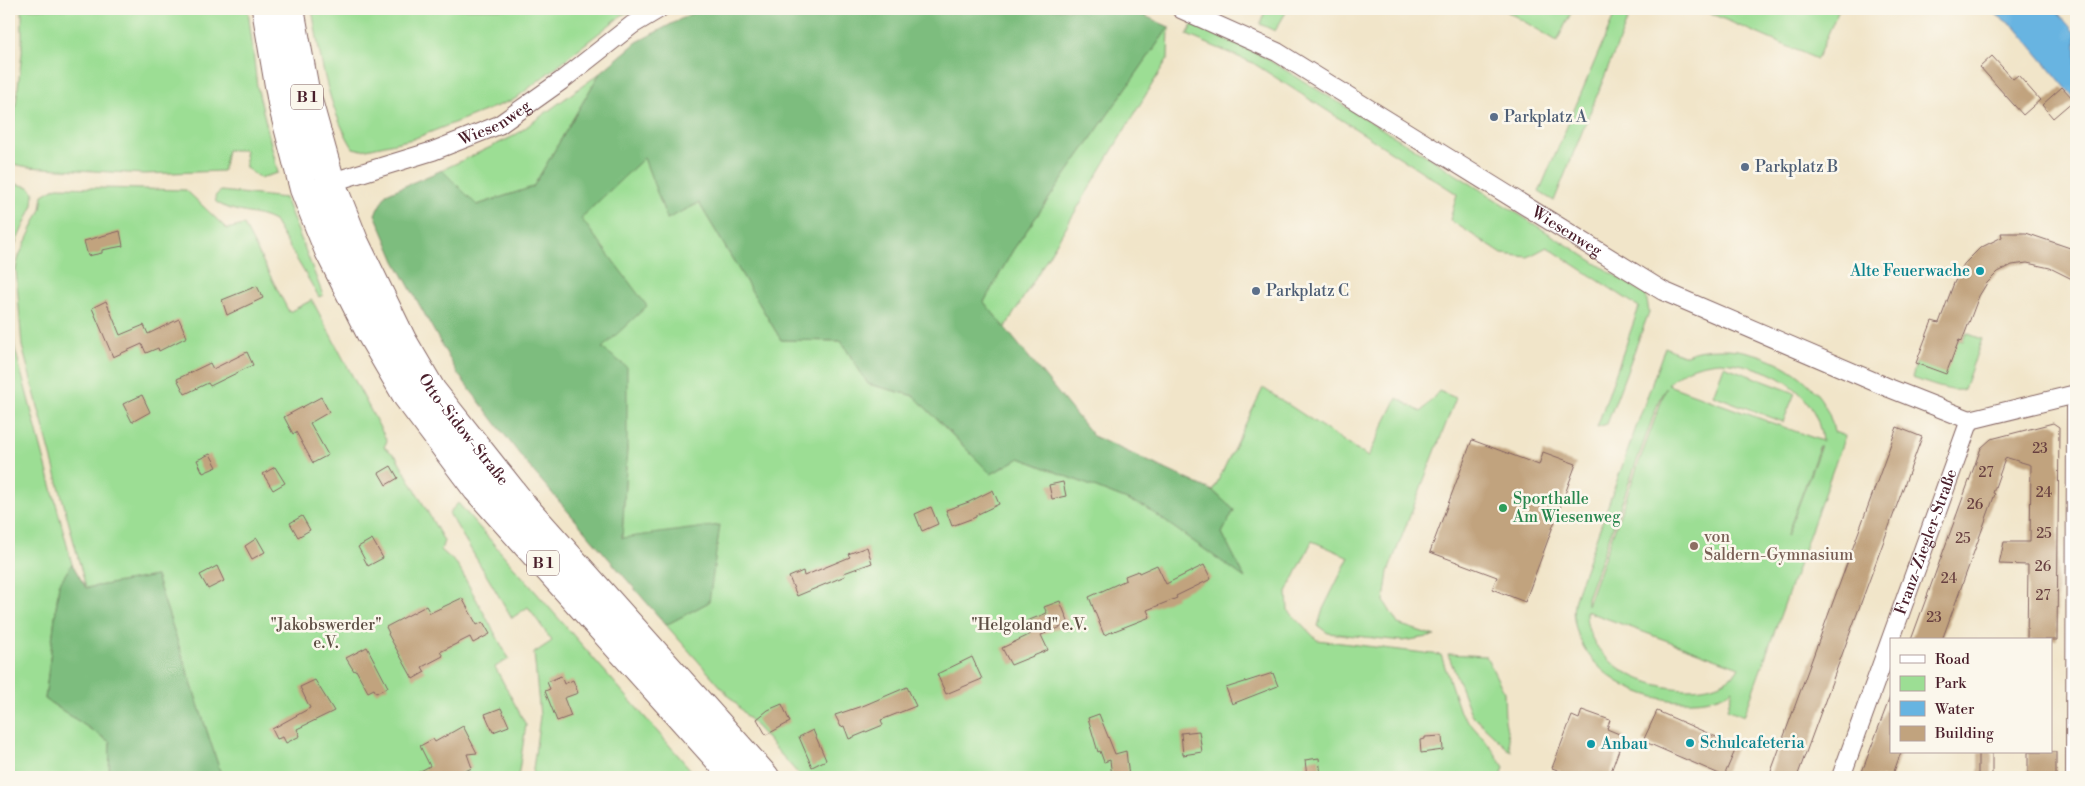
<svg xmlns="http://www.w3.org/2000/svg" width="2085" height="786" font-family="'Libre Bodoni',serif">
<rect width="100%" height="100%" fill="#fbf7ec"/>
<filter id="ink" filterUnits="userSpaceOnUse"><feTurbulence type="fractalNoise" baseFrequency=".02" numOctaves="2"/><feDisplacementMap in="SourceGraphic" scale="10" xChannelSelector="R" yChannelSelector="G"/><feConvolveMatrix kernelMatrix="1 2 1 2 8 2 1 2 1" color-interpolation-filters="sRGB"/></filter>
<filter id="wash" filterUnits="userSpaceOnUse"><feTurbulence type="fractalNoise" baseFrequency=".0096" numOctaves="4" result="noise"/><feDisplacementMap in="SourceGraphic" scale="20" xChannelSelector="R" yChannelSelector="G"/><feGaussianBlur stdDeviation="1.12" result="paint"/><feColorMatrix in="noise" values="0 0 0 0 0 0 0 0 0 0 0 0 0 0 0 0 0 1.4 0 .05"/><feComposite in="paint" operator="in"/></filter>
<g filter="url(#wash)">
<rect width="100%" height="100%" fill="#f1e5c9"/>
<path fill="#9cde94" stroke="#737e60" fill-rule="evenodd" d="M22,9H248L257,86L278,173L260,178L246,168L245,150H227L223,171L144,174L28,167L9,163L22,53Z
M312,9H635L622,15L515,99L413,139L362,150L353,148C327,106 320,56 312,9Z
M1266,9H1288L1275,31L1260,24Z
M1503,9H1573L1557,41Z
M1617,9H1632L1554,201L1539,192Z
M1700,9H1839L1817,59Z
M1192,25L1259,54L1438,163L1646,295L1649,312L1607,424L1597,427L1639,307L1547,247L1528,257L1502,254L1450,220L1457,194L1253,63L1187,35Z
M1169,27L1168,58L1005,328L984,302L1013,250Z
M600,73L533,187L477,205L442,170L514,136Z
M644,157L667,219L699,203L781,340L841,341L868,384L914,396L991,474L1020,458L1145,507L1244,577L1222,533L1234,510L1213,491L1263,388L1368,457L1397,398L1421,412L1439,391L1456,398L1388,572L1384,601L1398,624L1435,636L1402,641L1328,633L1318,626L1323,609L1349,557L1312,541L1287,592L1288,610L1317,640L1441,655L1460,712L1490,746L1504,767L1501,777H801L666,625L709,602V596L622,538L627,448L601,348L581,218Z
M9,182L29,187L34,192L33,205L9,258Z
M57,187L186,190L227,229L244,225L289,312L312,300L387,441L384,447L396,456L444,541L441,550L457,564L509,659L495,667L526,725L518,777H222L156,576L86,588L22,346L16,269L19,256L41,209L43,195Z
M221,191L285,198L323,295L319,297L274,221C256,211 233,214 216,202L215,196Z
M9,305L15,349L72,564L59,584L45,699L110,742L109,777H15L9,768Z
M1966,333L1982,339L1964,389C1953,394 1925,382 1912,378L1916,363L1959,340L1963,341Z
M1665,347C1671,349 1681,356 1687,355C1689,354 1691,353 1694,352C1704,349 1717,349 1728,349C1775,352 1826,383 1834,432L1845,436L1744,716L1727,709L1733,689C1721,698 1708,700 1694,701C1643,704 1583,674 1574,620C1571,604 1578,590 1583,575ZM1719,362C1767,364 1817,388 1822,441L1668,385C1681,369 1699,364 1719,362ZM1666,388L1587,605V598L1657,406ZM1820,445V448L1787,536V535ZM1586,611L1739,667C1733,678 1724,682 1712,686C1664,699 1585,668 1586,611Z
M1724,366L1795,393L1783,422L1713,395Z
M458,503L697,777H532L540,716L534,653L552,641L528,607L512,618L449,513Z
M1448,654L1486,656L1504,692L1505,720L1511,752L1471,714Z"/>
<path fill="#7dbd7e" stroke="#646e54" d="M700,9H1130L1169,27L1013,250L984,302L1093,436L1213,491L1234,510L1222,533L1245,578L1145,507L1020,458L991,474L914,396L868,384L841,341L781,340L699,203L667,219L644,158L581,218L647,306L602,348L627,367V448L622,538L720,525L709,602L666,625L527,464L458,374L395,261L375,214L386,194L442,170L477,205L533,187L600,73L637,42Z
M72,564L86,588L156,576L222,777H109L110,742L45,699L59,584Z"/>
<path fill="#67b4e1" stroke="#586a86" d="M1988,9H2055L2076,34V100L2016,28Z"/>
<g id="blocks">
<path fill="#c1a37e" d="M1992,56L2013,79L2018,75L2040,100L2023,115L1980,67Z
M2062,87L2074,100L2053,118L2042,105Z
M120,231L123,246L102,250V253L88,256L84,241Z
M2001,233H2026L2076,250V281L2050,268L2027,263L2012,265L1998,272L1987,283L1979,296L1962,341L1959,340L1946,374L1916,363L1932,321L1939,323L1954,283L1964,264L1980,248L2002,237Z
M257,286L263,298L227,315L222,300Z
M106,301L120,335L144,325L148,334L179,319L187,337L159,351L158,348L146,353L142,344L113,357L92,308Z
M247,352L253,365L210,386L208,383L185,394L177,379L210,363L213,369Z
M142,395L150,412L132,422L123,404Z
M321,397L329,412L310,423L328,455L313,463L296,432L293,434L284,417Z
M2053,423L2059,427L2057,640H2027L2028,565L1999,564L2004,542H2030L2031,465L2008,458L2005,459L1993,493L1995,494L1942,640H1911L1981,448L1991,439Z
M1897,427L1922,437L1854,622L1797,777H1769Z
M1472,440L1539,465L1543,452L1576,464L1525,602L1492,589L1497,577L1430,552Z
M210,454L217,467L203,473L197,460Z
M391,466L398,478L386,485L379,473Z
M275,467L285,483L273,490L263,474Z
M1063,482L1066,496L1052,499L1049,485Z
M993,490L999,504L976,515V517L952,526L946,510L969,502Z
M931,507L938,524L922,531L915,514Z
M302,516L310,530L298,537L290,523Z
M257,538L265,552L252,559L245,546Z
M372,539L383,558L368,566L358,547Z
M867,547L872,563L844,573L845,576L797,596L789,577L803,571L804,576L850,557L848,554Z
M1157,565L1166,584L1204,565L1211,579L1176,596L1177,598L1147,610L1150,617L1104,635L1089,597L1126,580L1125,576L1138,571L1139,573Z
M217,566L224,581L208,589L200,575Z
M462,598L477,625L483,622L490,634L473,643L470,637L440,652L443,656L422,667L425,672L413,679L388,634L389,633L386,627L426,606L430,613Z
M1060,601L1069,624L1041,635L1048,650L1011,665L1002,648L1031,634L1027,621L1047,613L1044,607Z
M367,647L388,687L376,693L374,689L368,692L356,670L354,671L346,658Z
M972,657L982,679L946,694L937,674Z
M1273,673L1278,686L1232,704L1226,688Z
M561,676L564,684L573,680L578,693L564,698L571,716L557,721L545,691L550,689L547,682Z
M315,680L334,711L297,729L300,736L286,743L283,737L277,739L272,729L310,708L300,687Z
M907,687L916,706L881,720L883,725L849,739L844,726L841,727L835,715L865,705Z
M1890,697H1891V752H1901L1892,777H1860Z
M782,704L790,722L766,735L757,719L768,710Z
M501,708L509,726L493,732L485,714Z
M1582,710L1610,720L1607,729L1624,736L1609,777H1558L1560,771L1552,768L1572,716L1579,719Z
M1657,711L1737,746L1724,776L1643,741Z
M1099,714L1115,754L1126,751L1129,777H1112L1110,760L1104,762L1100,751L1098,752L1088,718Z
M463,726L477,753L467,754L472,768L452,777H409L430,766L420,746L433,739L435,742Z
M813,730L826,760L812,767L799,737Z
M1199,731L1202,752L1183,755L1181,733Z
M1442,736L1443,750L1421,753L1420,740L1425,739V737Z
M1978,752H1992V777H1978Z
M2028,752H2056V777H2028Z
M1319,758L1321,777H1307L1305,760Z"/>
</g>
</g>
<g filter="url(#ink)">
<use href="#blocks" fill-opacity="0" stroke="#846462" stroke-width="1"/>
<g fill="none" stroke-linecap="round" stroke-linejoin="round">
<defs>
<g id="minor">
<path id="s1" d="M1181,9L1277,52L1663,291L1889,388L1970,420"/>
<path id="s2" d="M322,185L433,151L499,125L561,81L632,25L659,9"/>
<path d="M1970,420L2076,394"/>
<path id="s3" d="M1841,777L1970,420"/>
<path d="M2075,777L2076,407"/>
</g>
<g id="primary">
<path d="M266,9L282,103L304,189L329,251L371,334L407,396L477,489L735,777"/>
<path id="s4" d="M290,9L305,90L331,183L354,241L402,340L432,391L524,507L765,777"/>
</g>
</defs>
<use href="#minor" stroke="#846462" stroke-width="20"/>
<use href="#primary" stroke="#846462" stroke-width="30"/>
<use href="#minor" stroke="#fff" stroke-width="18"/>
<use href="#primary" stroke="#fff" stroke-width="28"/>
<path stroke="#4a1f2b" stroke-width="4" stroke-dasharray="8 4" stroke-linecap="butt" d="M9,92L12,9"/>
</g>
</g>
<g fill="#5c6f8a" stroke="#fbf7ec" stroke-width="2">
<circle cx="1494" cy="117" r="5"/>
<circle cx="1745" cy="167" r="5"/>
<circle cx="1256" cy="291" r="5"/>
</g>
<g fill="#0f9aa8" stroke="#fbf7ec" stroke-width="2">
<circle cx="1980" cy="271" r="5"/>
<circle cx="1690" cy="743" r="5"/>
<circle cx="1591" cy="744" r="5"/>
</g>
<circle fill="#2e9e5b" stroke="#fbf7ec" stroke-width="2" cx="1503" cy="508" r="5"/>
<circle fill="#8d6e63" stroke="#fbf7ec" stroke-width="2" cx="1694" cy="546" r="5"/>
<g text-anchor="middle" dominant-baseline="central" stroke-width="5" stroke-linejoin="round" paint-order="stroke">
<g font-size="14" fill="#684040">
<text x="2040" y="449">23</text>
<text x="1986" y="473">27</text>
<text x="2044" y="493">24</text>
<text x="1975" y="505">26</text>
<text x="2044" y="534">25</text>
<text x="1963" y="539">25</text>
<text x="2043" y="567">26</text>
<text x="1949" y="579">24</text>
<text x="2043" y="596">27</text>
<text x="1934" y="618">23</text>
</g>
<g fill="#fbf7ec" stroke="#7f6065" stroke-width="1">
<rect x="291" y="84.5" width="32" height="25" rx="4"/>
<rect x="527" y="550.5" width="32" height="25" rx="4"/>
</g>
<g font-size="15" font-weight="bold" fill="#4a1f2b">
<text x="307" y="97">B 1</text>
<text x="543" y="563">B 1</text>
</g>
<g font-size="16" fill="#4e5e75" stroke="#fbf7ec" text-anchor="start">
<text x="1504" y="117">Parkplatz A</text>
<text x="1755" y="167">Parkplatz B</text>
<text x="1266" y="291">Parkplatz C</text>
</g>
<g font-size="16" fill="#4a1f2b" stroke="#fbf7ec">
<text stroke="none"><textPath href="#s2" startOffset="184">Wiesenweg</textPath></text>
<text stroke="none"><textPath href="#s1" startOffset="446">Wiesenweg</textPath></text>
<text stroke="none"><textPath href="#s4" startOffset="460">Otto-Sidow-Straße</textPath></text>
<text stroke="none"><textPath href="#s3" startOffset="250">Franz-Ziegler-Straße</textPath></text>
</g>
<g font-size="16" fill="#0d838f" stroke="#fbf7ec" text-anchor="start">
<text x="1970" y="271" text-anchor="end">Alte Feuerwache</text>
<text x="1700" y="743">Schulcafeteria</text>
<text x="1601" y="744">Anbau</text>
</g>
<g font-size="16" fill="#27864d" stroke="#fbf7ec" text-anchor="start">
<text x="1513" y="499">Sporthalle<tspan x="1513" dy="18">Am Wiesenweg</tspan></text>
</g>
<g font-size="16" fill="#785e54" stroke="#fbf7ec" text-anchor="start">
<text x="1704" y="537">von<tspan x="1704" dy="18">Saldern-Gymnasium</tspan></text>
</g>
<g font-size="16" fill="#5e4f45" stroke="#fbf7ec">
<text x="326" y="625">"Jakobswerder"<tspan x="326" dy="18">e.V.</tspan></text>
<text x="1029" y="625">"Helgoland" e.V.</text>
</g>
</g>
<rect width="2085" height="786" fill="none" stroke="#fbf7ec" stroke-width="30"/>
<rect x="1890" y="638" width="162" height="115" fill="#fbf7ec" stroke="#b4a19f"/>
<rect x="1900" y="655" width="25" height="8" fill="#ffffff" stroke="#b4a19f"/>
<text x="1935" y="664" font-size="15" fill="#4a1f2b">Road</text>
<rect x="1900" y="676" width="25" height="15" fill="#9cde94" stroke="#b4a19f"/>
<text x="1935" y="688" font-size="15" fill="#4a1f2b">Park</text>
<rect x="1900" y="701" width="25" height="15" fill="#67b4e1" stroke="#b4a19f"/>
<text x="1935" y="714" font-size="15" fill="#4a1f2b">Water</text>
<rect x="1900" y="726" width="25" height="15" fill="#c1a37e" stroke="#b4a19f"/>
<text x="1935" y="738" font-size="15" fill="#4a1f2b">Building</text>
</svg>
